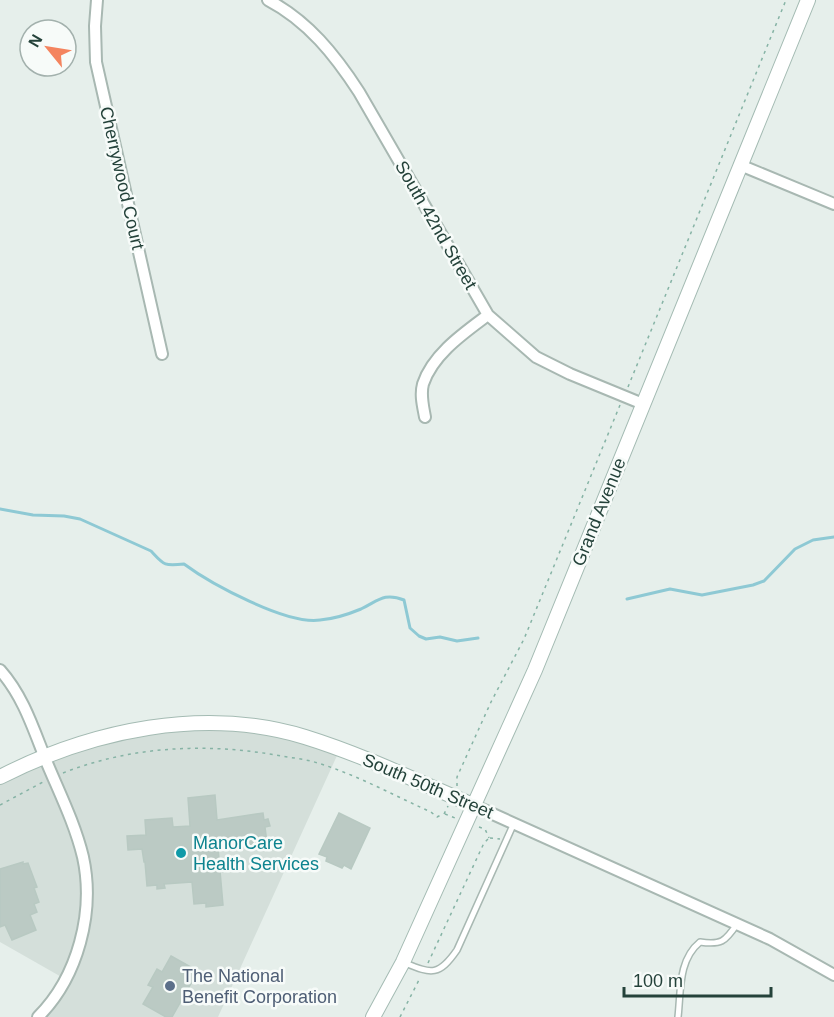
<svg xmlns="http://www.w3.org/2000/svg" width="834" height="1017" font-family="Arial,sans-serif">
<rect width="100%" height="100%" fill="#e6efeb"/>
<path fill="#d4dfda" d="M242,726L340,749L218,1017H38L65,979L0,942V777L115,734Z"/>
<g fill="none" stroke-linecap="round" stroke-linejoin="round">
<path stroke="#8ec9d4" stroke-width="3" d="M0,509L33,515L64,516L80,519L151,551C164,565 163,566 184,564C211,584 287,625 320,620C333,619 349,614 361,609C378,601 384,592 404,600L410,628L419,636L426,639L440,637L457,641L478,638
M627,599L670,589L702,595L753,585L764,581L795,549L813,540L834,537"/>
</g>
<path fill="#bbcac4" stroke="#b8c9c2" stroke-width="1.5" d="M215,795L217,820L263,813L264,820L268,819L270,826L265,827L267,843L218,848L223,905L206,907V903L194,904L192,882L164,884L165,888L157,889V885L147,886L145,862H144L142,849L128,850L127,836L146,835L145,820L172,818L173,827L190,826L188,798Z
M339,813L370,828L351,869L344,865L342,868L333,864L326,861L327,857L319,854Z
M23,862V864L28,863L37,887L34,888L39,902L34,904L37,912L30,915L36,930L12,940L5,925L0,927V869Z
M171,956L198,971L172,1017H166L143,1004L153,987L148,985L157,969L162,972Z"/>
<g fill="none" stroke-linecap="round" stroke-linejoin="round">
<defs>
<path id="service" d="M405,963C432,974 439,976 457,950L514,823
M678,1017C681,991 678,960 700,942C721,945 725,942 737,924"/>
<path id="minor" d="M97,0L95,26L96,62L162,354
M268,0C308,21 335,55 359,92L488,315L536,357L570,374L643,404
M740,165L834,204
M425,417C423,406 420,395 423,384C433,354 464,333 488,315
M0,670C24,697 34,731 47,763C60,794 75,824 83,857C95,912 78,977 38,1017
M475,806L770,939L834,975"/>
<path id="secondary" d="M0,777C92,730 204,706 305,737C363,755 419,782 475,806
M373,1017L403,962L535,670L808,0"/>
</defs>
<use href="#service" stroke="#a8b8b2" stroke-width="8"/>
<use href="#minor" stroke="#a8b8b2" stroke-width="14"/>
<use href="#secondary" stroke="#a4bbb3" stroke-width="16"/>
<path stroke="#86b3a5" stroke-width="1.5" stroke-dasharray="3 4.5" stroke-linecap="butt" d="M628,387L786,0
M63,773C132,746 205,743 276,755C291,758 307,759 321,764C359,776 395,796 431,812L437,817L443,814
M457,786V777L491,702L524,639L620,405
M0,805L43,782
M444,814L448,806
M445,814L455,818
M479,827L485,829L489,838
M490,838L500,839
M428,963L484,843L489,838
M400,1017L420,978"/>
<use href="#service" stroke="#fff" stroke-width="5"/>
<use href="#minor" stroke="#fff" stroke-width="10"/>
<use href="#secondary" stroke="#fff" stroke-width="14"/>
</g>
<circle fill="#0f9aa8" stroke="#f7fbf9" stroke-width="2" cx="181" cy="853" r="6"/>
<circle fill="#5c6f8a" stroke="#f7fbf9" stroke-width="2" cx="170" cy="986" r="6"/>
<g text-anchor="middle" dominant-baseline="central" stroke-width="5" stroke-linejoin="round" paint-order="stroke">
<g font-size="18" fill="#24423a" stroke="#f7fbf9">
<text transform="translate(122 178) rotate(77)">Cherrywood Court</text>
<text transform="translate(436 225) rotate(60)">South 42nd Street</text>
<text transform="translate(599 512) rotate(-68)">Grand Avenue</text>
<text transform="translate(428 786) rotate(23)">South 50th Street</text>
</g>
<g font-size="18" fill="#0d838f" stroke="#f7fbf9" text-anchor="start">
<text x="193" y="843">ManorCare<tspan x="193" dy="21">Health Services</tspan></text>
</g>
<g font-size="18" fill="#4e5e75" stroke="#f7fbf9" text-anchor="start">
<text x="182" y="976">The National<tspan x="182" dy="21">Benefit Corporation</tspan></text>
</g>
</g>
<g transform="translate(48 48) rotate(300)"><circle r="28" fill="#f7fbf9" stroke="#a3b1ad" stroke-width="1.5"/>
<path d="M0-4.5L10 22L0 15L-10 22Z" fill="#f4845f"/>
<text y="-9" font-size="16" font-weight="bold" text-anchor="middle" fill="#24423a">N</text>
</g>
<path d="M624 987v9h147v-9" fill="none" stroke="#24423a" stroke-width="3"/>
<text x="633" y="987" font-size="18" fill="#24423a" stroke="#f7fbf9" stroke-width="4.5" paint-order="stroke">100 m</text>
</svg>
